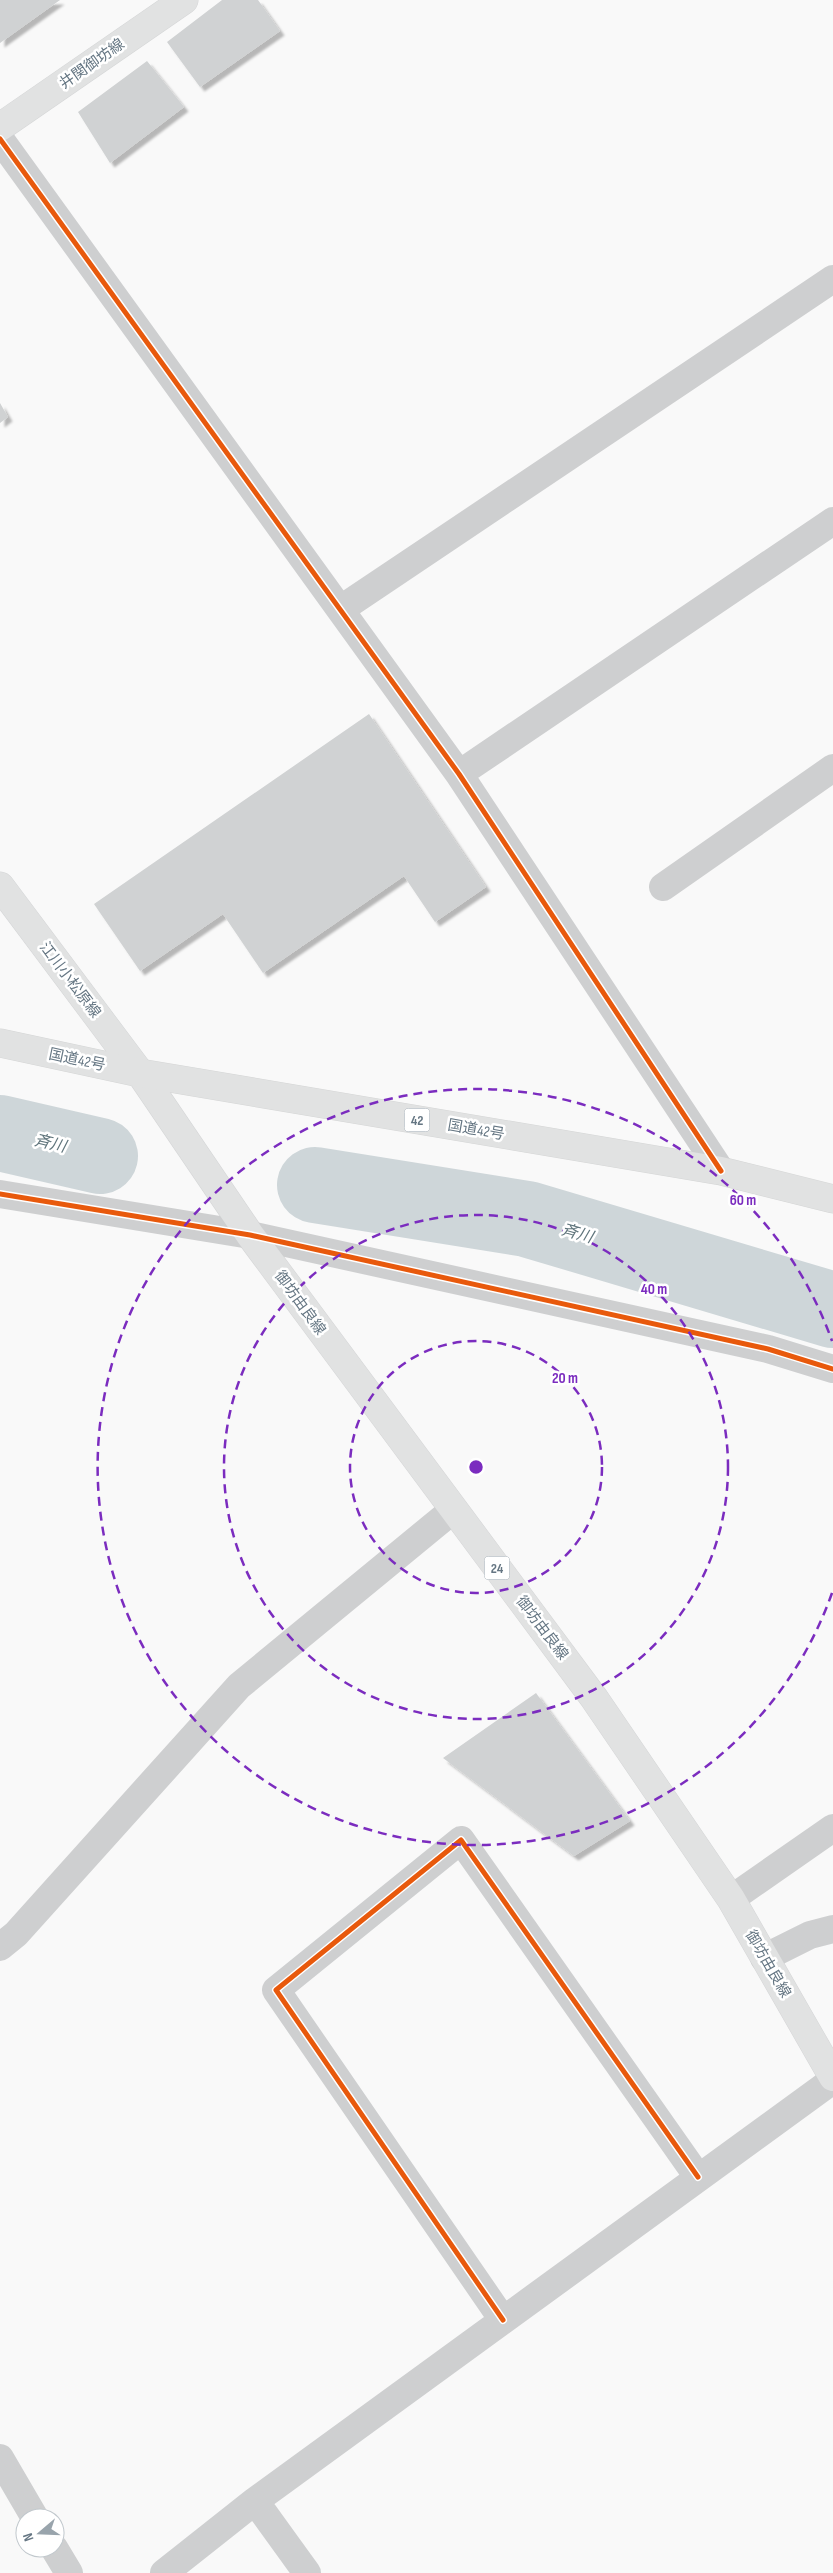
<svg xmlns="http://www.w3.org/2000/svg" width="833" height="2573" font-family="'Sofia Sans Condensed','Noto Sans JP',sans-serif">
<defs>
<filter id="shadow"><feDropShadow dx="4.5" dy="4.5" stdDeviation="1" flood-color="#0004"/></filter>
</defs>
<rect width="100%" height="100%" fill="#f9f9f9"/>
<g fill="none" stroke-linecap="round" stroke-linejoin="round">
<path stroke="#ced6d9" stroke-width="76" d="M0,1133L100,1156
M315,1185L527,1219L833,1310"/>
</g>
<path fill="#d0d2d3" filter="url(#shadow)" d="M0,0H60L0,43Z
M222,0H258L280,31L200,87L167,42Z
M147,61L184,107L110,163L78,112Z
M0,403L8,417L0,423Z
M369,714L486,887L435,922L404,876L263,973L223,914L140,971L94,904Z
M536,1693L630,1821L574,1856L443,1758Z"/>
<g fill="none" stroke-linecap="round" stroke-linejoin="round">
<defs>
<path id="secondary" d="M0,127L184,0
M0,886L140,1073"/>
<path id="primary" d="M140,1073L250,1235L594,1698L731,1899L833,2077"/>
<path id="trunk" d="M0,1043L140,1073L721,1171L833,1199"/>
</defs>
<use href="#secondary" stroke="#d5d6d7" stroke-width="29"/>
<use href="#primary" stroke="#d5d6d7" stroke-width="29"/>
<use href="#trunk" stroke="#d5d6d6" stroke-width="29"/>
<path stroke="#cecfd0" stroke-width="28" d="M0,139L459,774L721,1171
M341,609L833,279
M459,774L833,521
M663,887L833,768
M0,1194L250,1235L768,1349L833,1369
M731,1899L833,1828
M0,1947L16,1934L239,1686L453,1510
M764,1958L810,1935L833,1929
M503,2320L276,1990L461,1840L698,2177
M0,2458L35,2518
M255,2501L307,2573
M54,2548L69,2573
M164,2573L255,2501L833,2080"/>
<use href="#secondary" stroke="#e1e2e2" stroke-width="28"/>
<use href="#primary" stroke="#e1e2e2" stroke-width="28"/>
<use href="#trunk" stroke="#e1e2e2" stroke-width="28"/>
<defs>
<path id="cycleway" d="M0,139L459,774L721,1171
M0,1194L250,1235L768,1349L833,1369
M503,2320L276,1990L461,1840L698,2177"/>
</defs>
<use href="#cycleway" stroke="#fff" stroke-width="8"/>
<use href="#cycleway" stroke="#e8590c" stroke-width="5"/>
</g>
<g fill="none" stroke="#7b2cbf" stroke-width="2.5" stroke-dasharray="9 6">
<circle cx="476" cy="1467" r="126"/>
<circle cx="476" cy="1467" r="252"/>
<path d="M832 1593A378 378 0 1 1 832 1341"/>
</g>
<g text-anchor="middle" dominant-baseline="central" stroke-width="5" stroke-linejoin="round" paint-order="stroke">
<g fill="#fff" stroke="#939fa8" stroke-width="1">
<rect x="404.5" y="1108.5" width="25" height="23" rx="4"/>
<rect x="484.5" y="1556.5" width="25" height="23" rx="4"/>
</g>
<g font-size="14" font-weight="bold" fill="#657683">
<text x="417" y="1120">42</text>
<text x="497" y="1568">24</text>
</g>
<g font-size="15" fill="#657683" stroke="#fff">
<text transform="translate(92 64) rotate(-35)">井関御坊線</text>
<text transform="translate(70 980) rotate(53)">江川小松原線</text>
<text transform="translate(77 1060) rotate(12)">国道42号</text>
<text transform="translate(476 1130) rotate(10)">国道42号</text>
<text transform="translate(300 1303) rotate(54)">御坊由良線</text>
<text transform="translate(542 1628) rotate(53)">御坊由良線</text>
<text transform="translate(768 1964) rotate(60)">御坊由良線</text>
</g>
<g font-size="16" font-style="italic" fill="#60757c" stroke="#fff">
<text transform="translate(50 1144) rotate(13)">斉川</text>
<text transform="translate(577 1234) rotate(16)">斉川</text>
</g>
</g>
<circle cx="476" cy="1467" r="8" fill="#7b2cbf" stroke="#fff" stroke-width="2.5"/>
<g font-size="15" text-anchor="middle" font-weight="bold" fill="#7b2cbf" stroke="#fff" stroke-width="5" stroke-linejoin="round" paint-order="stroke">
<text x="743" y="1205">60 m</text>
<text x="654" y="1294">40 m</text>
<text x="565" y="1383">20 m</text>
</g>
<g transform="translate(40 2533) rotate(251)"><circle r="24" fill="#ffffff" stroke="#c1c8cd"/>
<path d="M0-4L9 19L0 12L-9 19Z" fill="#99a4ac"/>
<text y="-8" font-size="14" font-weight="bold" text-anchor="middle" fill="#657683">N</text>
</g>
</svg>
